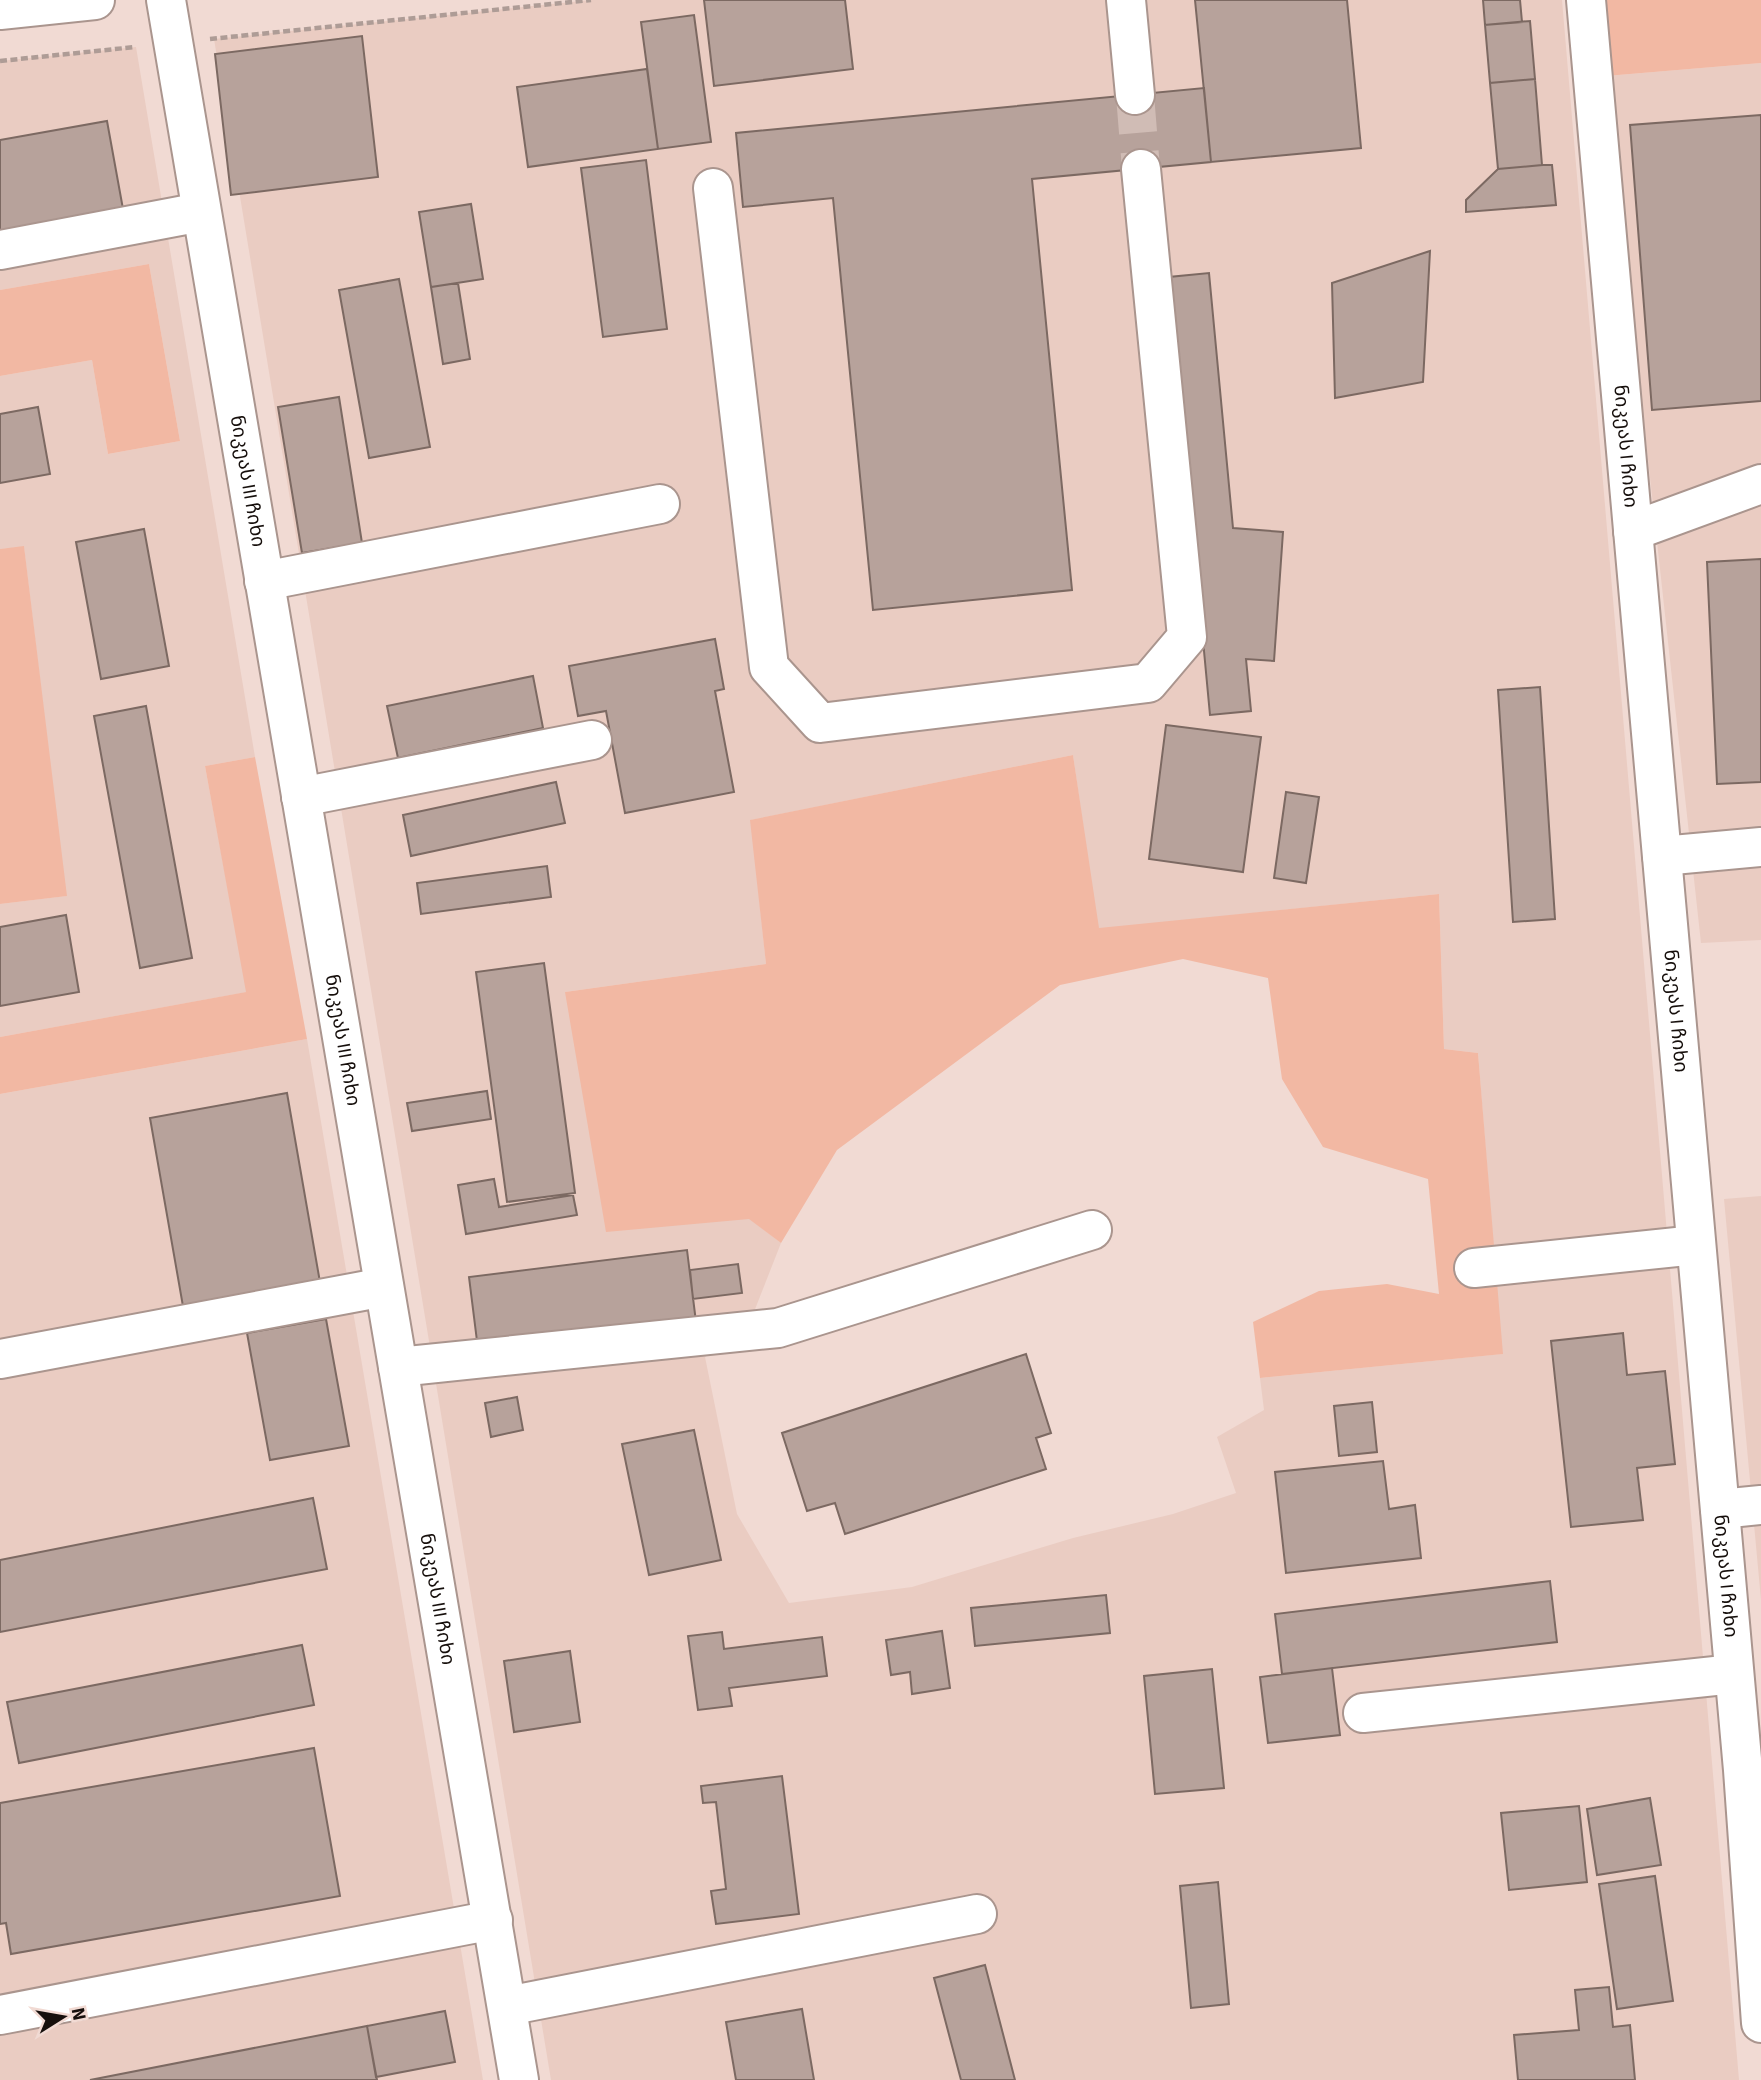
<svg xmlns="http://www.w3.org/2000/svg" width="1761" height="2080" font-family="'Source Sans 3','Noto Sans Georgian',sans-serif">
<rect width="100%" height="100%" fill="#f1dad3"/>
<path fill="#eaccc2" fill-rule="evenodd" d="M591,0H1562L1739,2080H551L214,39ZM1073,755L1098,929L1439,894L1444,1049L1478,1053L1502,1354L1260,1378L1264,1410L1217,1437L1236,1493L1173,1514L1073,1538L912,1587L789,1603L737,1514L705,1357L750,1322L781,1243L750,1219L565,992L766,964L751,820Z
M136,47L255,757L205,766L247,992L0,1037V904L66,896L24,547L0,549V376L92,360L108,454L180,441L149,264L0,290V61Z
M1761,63V940L1701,943L1606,76Z
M307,1039L483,2080H0V1094Z
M1761,1196V1600L1724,1199Z"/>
<path fill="#f2b8a3" d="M1600,0H1761V63L1606,76Z
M149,264L180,441L108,454L92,360L0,376V290Z
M24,546L67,896L0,904V549Z
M1073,755L1099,928L1439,894L1444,1049L1478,1053L1503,1354L1260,1378L1253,1322L1319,1291L1387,1284L1439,1294L1428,1179L1323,1147L1282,1079L1268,978L1183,959L1060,985L837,1150L781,1243L749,1219L606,1232L565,992L766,964L750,820Z
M255,757L307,1039L0,1094V1037L246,992L205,766Z"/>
<path fill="#b7a29b" stroke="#7c6962" stroke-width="2" d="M704,0H845L853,69L714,86Z
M1195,0H1347L1361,148L1211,162Z
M1483,0H1520L1522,22L1485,25Z
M694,15L711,142L658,149L641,22Z
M1530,21L1535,79L1490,83L1485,25Z
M362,36L378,177L231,195L215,54Z
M647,69L658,149L528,167L517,87Z
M1535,79L1542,165L1498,169L1490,83Z
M1204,88L1211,162L1032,179L1072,590L873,610L833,198L743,207L736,133Z
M1761,115V401L1652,410L1630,125Z
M107,121L123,209L0,231V140Z
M646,160L667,329L603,337L581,168Z
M1542,165H1552L1556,205L1466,212V200L1498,169Z
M471,204L483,279L431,287L419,212Z
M1430,251L1423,382L1335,398L1332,283Z
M1209,273L1233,528L1283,532L1274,661L1246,659L1251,711L1210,715L1169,277Z
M399,279L430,447L369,458L339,290Z
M458,283L470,359L443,364L431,287Z
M339,397L362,543L302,553L278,407Z
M38,407L50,474L0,483V414Z
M144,529L169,666L101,679L76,542Z
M1761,559V782L1717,784L1707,562Z
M715,639L724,689L715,691L734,792L625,813L606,711L578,716L569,666Z
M533,676L543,728L398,758L387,706Z
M1540,687L1555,919L1513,922L1498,690Z
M146,706L192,958L140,968L94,716Z
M1166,725L1261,737L1243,872L1149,859Z
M556,782L565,823L411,856L403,815Z
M1286,792L1319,797L1306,883L1274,878Z
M547,866L551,897L421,914L417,883Z
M66,915L79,992L0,1006V927Z
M544,963L575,1193L507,1202L476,972Z
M487,1091L491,1119L412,1131L407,1103Z
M287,1093L321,1288L184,1312L150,1118Z
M494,1179L499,1207L573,1195L577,1215L466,1234L458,1185Z
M687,1250L696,1322L478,1349L469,1277Z
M738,1264L742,1293L693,1299L690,1270Z
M326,1319L349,1446L270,1460L247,1333Z
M1623,1333L1627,1375L1665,1371L1675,1464L1637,1468L1643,1520L1571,1527L1551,1341Z
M1026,1354L1051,1433L1036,1438L1046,1469L845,1534L835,1503L807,1511L782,1433Z
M517,1397L523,1430L491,1437L485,1403Z
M1372,1402L1377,1452L1339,1456L1334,1406Z
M694,1430L721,1560L649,1575L622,1444Z
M1383,1461L1389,1509L1415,1505L1421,1558L1286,1573L1275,1472Z
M313,1498L327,1569L0,1632V1560Z
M1550,1581L1557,1642L1282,1674L1275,1614Z
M1106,1595L1110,1633L975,1646L971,1608Z
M942,1631L950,1688L912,1694L910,1672L891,1675L886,1640Z
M722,1632L724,1649L822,1637L827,1676L729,1688L732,1706L698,1710L688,1636Z
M302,1645L314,1705L19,1763L7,1702Z
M570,1651L580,1722L514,1732L504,1661Z
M1332,1668L1340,1735L1268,1743L1260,1677Z
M1212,1669L1224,1788L1155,1794L1144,1676Z
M314,1748L340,1896L11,1954L6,1923L0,1924V1803Z
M782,1776L799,1914L716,1924L711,1891L726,1889L716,1802L703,1803L701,1786Z
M1650,1798L1661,1865L1597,1875L1587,1809Z
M1579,1806L1587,1882L1509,1890L1501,1813Z
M1655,1876L1673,2001L1617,2009L1599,1884Z
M1218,1882L1229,2004L1191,2008L1180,1886Z
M985,1965L1015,2080H961L934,1978Z
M1609,1987L1613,2027L1630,2025L1635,2080H1518L1514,2035L1579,2030L1575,1990Z
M802,2009L814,2080H736L726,2022Z
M445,2011L455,2062L376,2077L367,2026Z
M367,2026L377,2080H90Z"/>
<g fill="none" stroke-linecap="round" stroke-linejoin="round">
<path stroke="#d0bcb5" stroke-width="38" stroke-dasharray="38 19" stroke-linecap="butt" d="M1135,95L1141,169"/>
<defs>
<g id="minor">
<path id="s1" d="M166,0L519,2080"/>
<path d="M1126,0L1135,95"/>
<path id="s2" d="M1586,0L1743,1770L1761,2023"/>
<path d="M713,188L769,667L820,723L1148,683L1187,637L1141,169"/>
<path d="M0,250L201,212"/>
<path d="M1633,531L1761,484"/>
<path d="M264,581L660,504"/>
<path d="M301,797L592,740"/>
<path d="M1662,856L1761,847"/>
<path d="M1474,1268L1696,1245"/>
<path d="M0,1359L384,1287"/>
<path d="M398,1367L778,1328L1092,1230"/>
<path d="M1720,1509L1761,1505"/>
<path d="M1363,1713L1734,1674"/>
<path d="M507,2006L977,1914"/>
<path d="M0,2015L493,1920"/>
</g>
<path id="major" d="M0,10L95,0"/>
</defs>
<use href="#minor" stroke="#aa958e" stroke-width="42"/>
<use href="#major" stroke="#aa958e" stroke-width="42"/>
<path stroke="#ae9c96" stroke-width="4.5" stroke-dasharray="7 3.5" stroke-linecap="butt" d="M210,39L591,0
M0,61L135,47"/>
<use href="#minor" stroke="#fff" stroke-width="38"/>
<use href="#major" stroke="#fff" stroke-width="38"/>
</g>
<g text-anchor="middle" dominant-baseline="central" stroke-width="5" stroke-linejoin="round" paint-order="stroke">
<g font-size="19" fill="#160f0c" stroke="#f1dad3">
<text stroke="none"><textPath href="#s2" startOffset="448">ნიკეას I ჩიხი</textPath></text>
<text stroke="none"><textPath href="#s1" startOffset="488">ნიკეას III ჩიხი</textPath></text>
<text stroke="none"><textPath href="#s2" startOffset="1015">ნიკეას I ჩიხი</textPath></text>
<text stroke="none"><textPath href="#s1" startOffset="1055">ნიკეას III ჩიხი</textPath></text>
<text stroke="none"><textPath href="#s2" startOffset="1582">ნიკეას I ჩიხი</textPath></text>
<text stroke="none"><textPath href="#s1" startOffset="1622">ნიკეას III ჩიხი</textPath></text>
</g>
</g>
<g transform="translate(63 2017) rotate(79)" stroke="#f1dad3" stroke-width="5" paint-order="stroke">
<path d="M0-5L12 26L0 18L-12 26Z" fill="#160f0c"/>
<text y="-10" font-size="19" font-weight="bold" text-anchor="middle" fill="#160f0c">N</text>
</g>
</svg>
